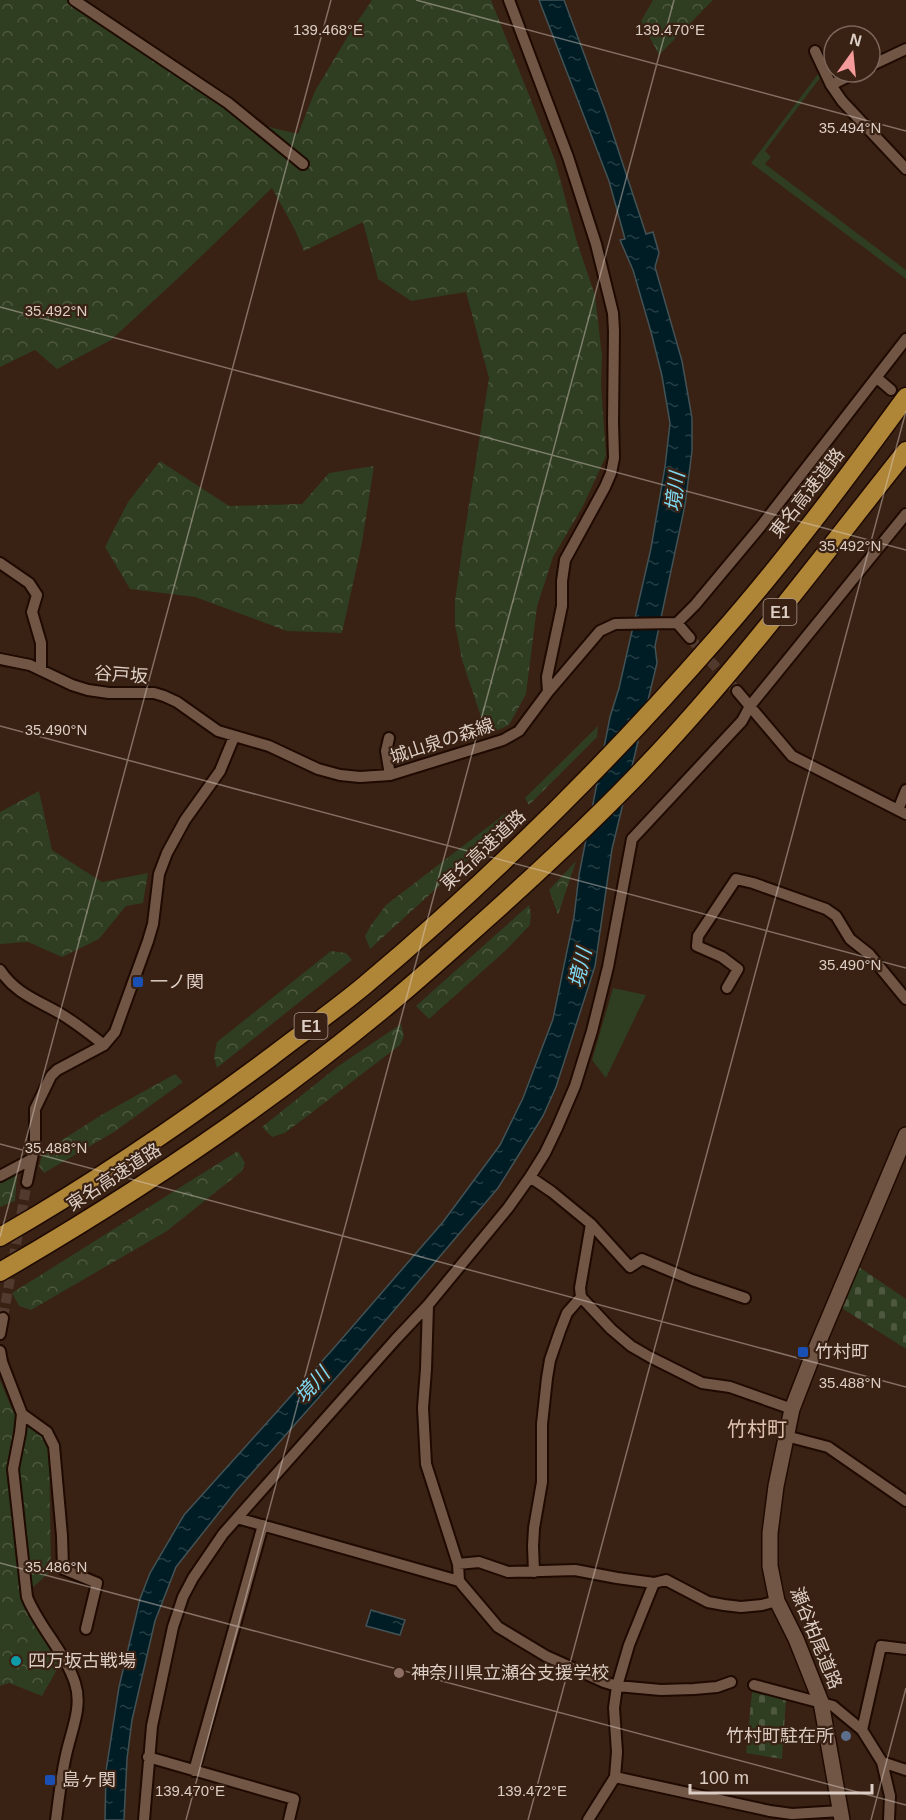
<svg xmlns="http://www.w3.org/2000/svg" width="906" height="1820" font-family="Arial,'Noto Sans JP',sans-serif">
<defs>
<pattern id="forest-crowns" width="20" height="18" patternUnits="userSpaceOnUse" patternTransform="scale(1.5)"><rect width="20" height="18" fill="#2f3d20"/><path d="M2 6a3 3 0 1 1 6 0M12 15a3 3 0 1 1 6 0" fill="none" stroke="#4d583f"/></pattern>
<pattern id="cemetery-stones" width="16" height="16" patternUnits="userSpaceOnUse" patternTransform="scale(1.5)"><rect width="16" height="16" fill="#2f3d20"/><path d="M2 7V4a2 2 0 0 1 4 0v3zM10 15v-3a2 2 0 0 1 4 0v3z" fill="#4d583f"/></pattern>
<pattern id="water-ripples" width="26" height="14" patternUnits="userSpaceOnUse" patternTransform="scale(1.5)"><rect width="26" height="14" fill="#001d25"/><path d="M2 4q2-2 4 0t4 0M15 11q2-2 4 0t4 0" fill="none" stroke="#253d43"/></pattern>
</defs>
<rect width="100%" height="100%" fill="#392113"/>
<path fill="#2f3d20" d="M818,74L820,78L765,151L771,157L765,164L906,270V279L751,163Z
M613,988L646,995L606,1078L592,1060Z"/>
<path fill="url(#forest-crowns)" d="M0,0H74L257,124L298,134L315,91L351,31L372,0H491L555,160L577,242L595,295L602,356L601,384L606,456L583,506L553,557L537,607L526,694L509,725L487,735L462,660L455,624V601L463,543L489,378L466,292L411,301L378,279L363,222L304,251L295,230L272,188L188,269L111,340L57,369L35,350L0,367Z
M653,0H713L659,55L641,21Z
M160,461L229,506L302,504L329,473L374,466L362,543L342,633L287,631L195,597L130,589L105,547L128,502Z
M598,726L597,737L529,805L525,798Z
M39,791L52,850L102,882L148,873L143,903L126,906L99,939L62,957L28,942L0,944V812Z
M506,813L508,823L370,949L365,936L371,925L386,905Z
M576,861L558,915L549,890Z
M529,905L531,913L530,925L505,951L429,1019L416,1006Z
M331,951L346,953L352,960L217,1068L214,1057L217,1042Z
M401,1024L404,1036L400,1045L285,1133L272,1137L262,1127L337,1067Z
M175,1074L183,1082L114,1132L44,1173L39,1166L43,1152L103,1114Z
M238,1151L245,1163L242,1171L167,1231L31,1310L19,1306L12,1293Z
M3,1175H17L15,1201L0,1207V1176Z
M0,1380L12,1409L38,1431L49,1444L51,1571L21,1598L59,1666L42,1696L9,1683L0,1686Z"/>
<path fill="url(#cemetery-stones)" d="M859,1267L906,1299V1349L840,1307Z
M752,1692L786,1699L782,1759L746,1753Z"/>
<path fill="url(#water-ripples)" stroke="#425255" stroke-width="1.5" d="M539,0H564L606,113L646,234L653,232L659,253L655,267L682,361L692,418V451L685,505L655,646L657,663L612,849L595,966L556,1087L543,1116L498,1188L351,1361L236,1491L176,1567L155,1621L132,1720L127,1759L124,1820H105L106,1771L119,1687L140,1599L150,1573L184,1515L333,1349L443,1222L500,1145L523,1098L553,1019L574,917L579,875L610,717L619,688L651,548L665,467L670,423L662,376L651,332L633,270L620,240L625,239L609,181Z
M371,1610L405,1620L400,1635L366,1626Z"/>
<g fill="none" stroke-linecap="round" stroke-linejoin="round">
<path stroke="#523b2e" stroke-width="10" stroke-dasharray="10 5" stroke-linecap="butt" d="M690,638L737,691
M3,1318L27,1182"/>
<defs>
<path id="street" d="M74,0L228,103L303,164
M509,0L568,157L596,244L613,313L614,331L613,422L614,458L611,473L605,487L565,560L562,581V606L547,677L548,692
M815,51L831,85L842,101L906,169
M870,66L906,49
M831,85L857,72
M877,378L891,390
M0,563L29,583L37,595L32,612L41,643V670
M677,623L695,605L761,526L906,339
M677,623L690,638
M0,659L30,665L72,685L88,690L109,693H154L164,696L177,702L218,731L269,746L318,769L340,775L360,777L390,775L503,740L519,731L548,692L600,631L615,624L677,623
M737,691L792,756L906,814
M389,738L386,751L390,775
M898,810L906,790
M0,970C16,994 37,1000 61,1014C76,1023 90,1034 104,1045
M727,988L738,969L722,957L697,946L698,936L736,879L753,883L826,909L836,916L850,939L869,954L906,999
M0,1176L32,1159
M530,1177L552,1192L591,1224L630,1267L642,1259L692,1280L745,1298
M27,1182L35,1144V1109L51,1076L57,1070L104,1045L115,1032L148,941L153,924L159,874L167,853L185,820L220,771L234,737
M581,1297L611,1329L631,1346L650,1357L702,1383L730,1387L792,1409
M428,1305L426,1369L423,1408L426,1464L458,1564L459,1581L498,1627L546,1656L604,1682L617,1686L661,1690L694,1689L717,1687L731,1682
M0,1334L3,1318
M0,1351L2,1362L22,1414L20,1433L13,1469L27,1597C39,1627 65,1652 75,1683C83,1707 71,1731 66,1755C61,1777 59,1798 56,1820
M22,1414L47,1432L54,1446L62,1536L63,1569L97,1583L86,1629
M786,1436L828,1447L906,1501
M237,1518L459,1581
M458,1564L479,1562L508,1572L575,1570L617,1578L654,1583L666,1580L708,1602L724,1605L741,1607L762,1605L777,1601
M534,1572L533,1546L534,1528L542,1482V1424L547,1378L550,1360L560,1331L567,1313L581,1297L580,1288L591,1224
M754,1685L833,1706L862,1730L882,1762L906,1770
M862,1730L881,1646L906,1649
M148,1757L294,1799L289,1820
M882,1762L890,1796L889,1820
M194,1771L263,1525
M615,1777L770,1811L792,1814L841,1811
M144,1820L152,1726L173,1627L183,1597L193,1578L223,1534L396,1339L428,1305L508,1208L530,1177L545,1153L557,1128L575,1086L592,1031L608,967L632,839L742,721L750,706L906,514
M588,1820L615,1777L617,1752L614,1708L617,1686L629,1645L654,1583"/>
<path id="secondary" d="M842,1820L821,1702L796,1639L777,1601L770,1566V1533L776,1486L792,1409L811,1360L906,1135"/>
<path id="highway" d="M0,1237C94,1183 184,1122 271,1057C302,1033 335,1010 365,985C491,879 609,762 717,638C784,562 846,479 906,397
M0,1272C133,1195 263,1108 382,1010C421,978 457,945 494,912C546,865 598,817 646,766C740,667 821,558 906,451"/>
</defs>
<use href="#street" stroke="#1f0a01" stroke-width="14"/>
<use href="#secondary" stroke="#1f0a01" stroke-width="18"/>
<use href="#highway" stroke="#1f0a01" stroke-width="21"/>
<use href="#street" stroke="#715646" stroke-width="10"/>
<use href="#secondary" stroke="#715646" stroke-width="15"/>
<use href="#highway" stroke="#af8537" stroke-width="18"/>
</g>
<path fill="none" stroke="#ddcec5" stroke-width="1.5" stroke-opacity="0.45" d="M416,0L906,131M0,307L906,550M0,726L906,968M0,1144L906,1387M0,1237L331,0M0,1563L906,1805M186,1820L674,0M528,1820L906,411M871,1820L906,1688"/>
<g fill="#1a4fb4" stroke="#392113" stroke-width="2">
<rect x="132" y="976" width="12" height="12" rx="3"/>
<rect x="797" y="1346" width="12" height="12" rx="3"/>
<rect x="44" y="1774" width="12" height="12" rx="3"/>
</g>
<circle fill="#0f9aa8" stroke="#392113" stroke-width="2" cx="16" cy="1661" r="6"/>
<circle fill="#8d6e63" stroke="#392113" stroke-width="2" cx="399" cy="1673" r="6"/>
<circle fill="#5c6f8a" stroke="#392113" stroke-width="2" cx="846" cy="1736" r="6"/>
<g text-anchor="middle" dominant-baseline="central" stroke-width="4.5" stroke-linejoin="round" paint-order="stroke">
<g fill="#392113" stroke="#ac9a90" stroke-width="1.5">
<rect x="763.5" y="599" width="33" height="26" rx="4.5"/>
<rect x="294.5" y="1013" width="33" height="26" rx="4.5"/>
</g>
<g font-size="16" font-weight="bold" fill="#ddcec5">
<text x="780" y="612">E1</text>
<text x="311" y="1026">E1</text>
</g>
<g font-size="18" fill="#ddcec5" stroke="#392113">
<text transform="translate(807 493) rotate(-52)">東名高速道路</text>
<text transform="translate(121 675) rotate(4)">谷戸坂</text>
<text transform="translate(442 741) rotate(-18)">城山泉の森線</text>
<text transform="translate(483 850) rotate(-43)">東名高速道路</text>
<text transform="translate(114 1177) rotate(-33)">東名高速道路</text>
<text transform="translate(816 1638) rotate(68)">瀬谷柏尾道路</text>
</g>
<g font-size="18" fill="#ddcec5" stroke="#392113" text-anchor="start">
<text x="150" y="982">一ノ関</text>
<text x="815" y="1352">竹村町</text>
<text x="28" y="1661">四万坂古戦場</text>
<text x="411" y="1673">神奈川県立瀬谷支援学校</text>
<text x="834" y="1736" text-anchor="end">竹村町駐在所</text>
<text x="62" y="1780">島ヶ関</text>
</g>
<g font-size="20" font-style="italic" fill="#7fdbf5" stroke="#392113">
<text transform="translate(675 492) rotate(-84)">境川</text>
<text transform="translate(580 968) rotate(-77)">境川</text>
<text transform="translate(312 1385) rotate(-48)">境川</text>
</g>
<g font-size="20" fill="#e1c2b0" stroke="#392113">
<text x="757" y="1429">竹村町</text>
</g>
</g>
<g font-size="15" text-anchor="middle" fill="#ddcec5" stroke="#392113" stroke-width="4.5" stroke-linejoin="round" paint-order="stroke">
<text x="328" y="35">139.468°E</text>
<text x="670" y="35">139.470°E</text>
<text x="850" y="133">35.494°N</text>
<text x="56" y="316">35.492°N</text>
<text x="850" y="551">35.492°N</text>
<text x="56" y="735">35.490°N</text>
<text x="850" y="970">35.490°N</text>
<text x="56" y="1153">35.488°N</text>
<text x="850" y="1388">35.488°N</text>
<text x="56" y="1572">35.486°N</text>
<text x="190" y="1796">139.470°E</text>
<text x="532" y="1796">139.472°E</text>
</g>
<g transform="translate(852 54) rotate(15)"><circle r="28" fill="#392113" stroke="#7b665a" stroke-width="1.5"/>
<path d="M0-4.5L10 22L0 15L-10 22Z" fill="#f59b9c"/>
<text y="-9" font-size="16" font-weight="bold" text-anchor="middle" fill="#ddcec5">N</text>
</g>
<path d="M690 1784v9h182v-9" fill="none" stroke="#ddcec5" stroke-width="3"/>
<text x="699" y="1784" font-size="18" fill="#ddcec5" stroke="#392113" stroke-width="4.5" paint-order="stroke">100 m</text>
</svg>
